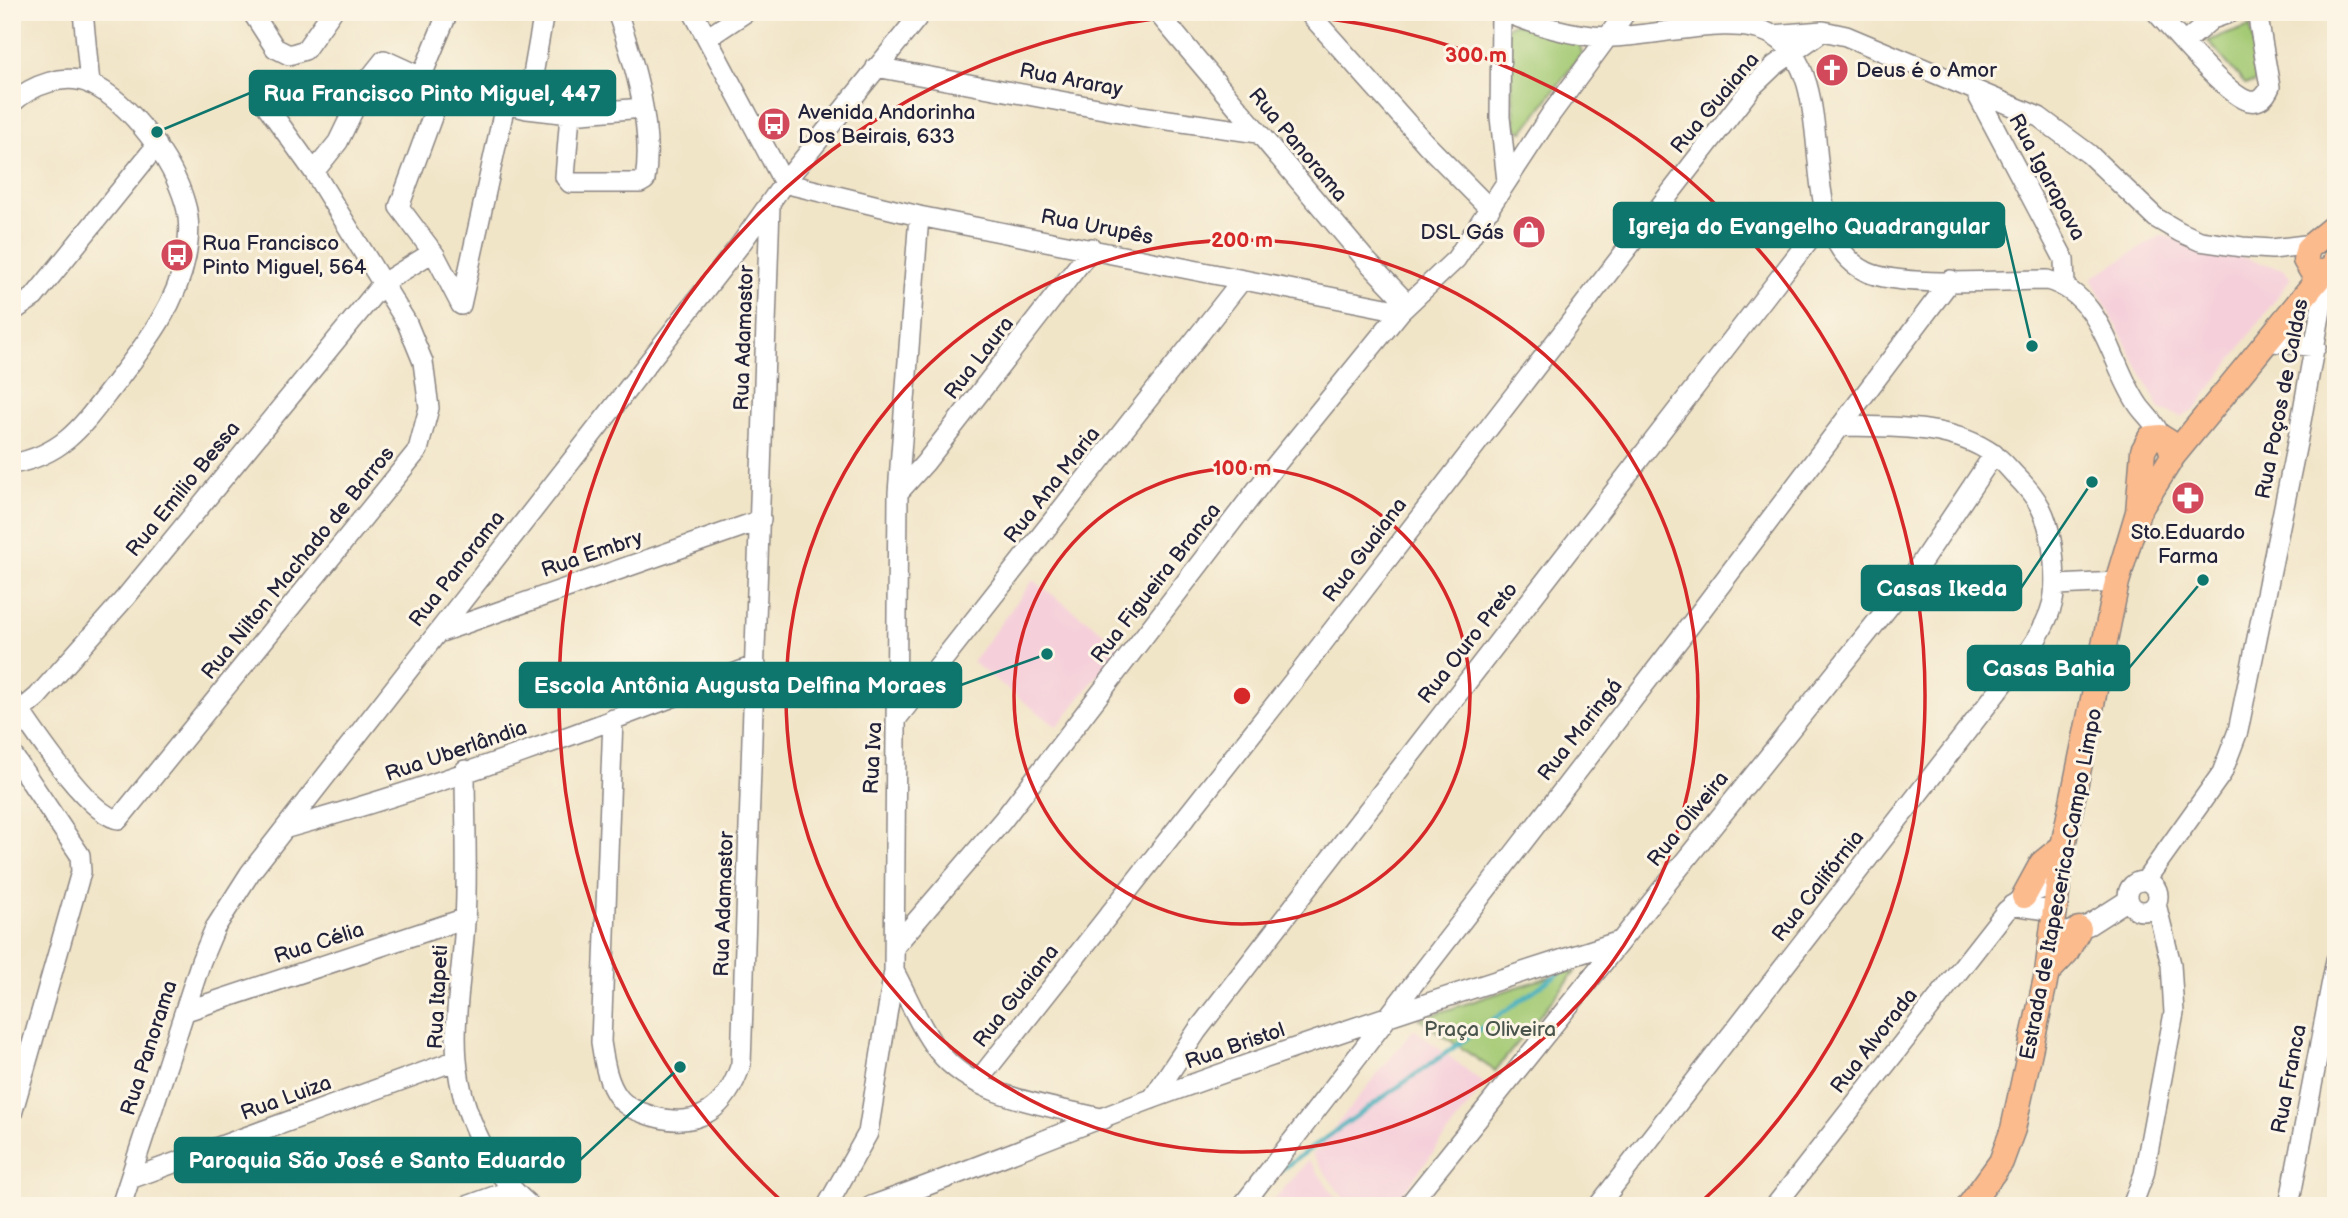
<svg xmlns="http://www.w3.org/2000/svg" width="2348" height="1218" font-family="'Balsamiq Sans',sans-serif">
<rect width="100%" height="100%" fill="#fcf5e5"/>
<filter id="ink" filterUnits="userSpaceOnUse"><feTurbulence type="fractalNoise" baseFrequency=".0143" numOctaves="2"/><feDisplacementMap in="SourceGraphic" scale="14" xChannelSelector="R" yChannelSelector="G"/><feConvolveMatrix kernelMatrix="1 2 1 2 8 2 1 2 1" color-interpolation-filters="sRGB"/></filter>
<filter id="wash" filterUnits="userSpaceOnUse"><feTurbulence type="fractalNoise" baseFrequency=".00686" numOctaves="4" result="noise"/><feDisplacementMap in="SourceGraphic" scale="28" xChannelSelector="R" yChannelSelector="G"/><feGaussianBlur stdDeviation="1.57" result="paint"/><feColorMatrix in="noise" values="0 0 0 0 0 0 0 0 0 0 0 0 0 0 0 0 0 1.4 0 .05"/><feComposite in="paint" operator="in"/></filter>
<g filter="url(#wash)">
<rect width="100%" height="100%" fill="#f1e5c8"/>
<path fill="#f5cfda" d="M2162,235L2284,269L2291,278L2195,410L2182,417L2160,409L2091,278Z
M1033,580L1121,646L1057,727L972,662Z
M1414,1029L1485,1084L1393,1206H1349L1312,1155Z
M1309,1160L1342,1206H1268Z"/>
<path fill="#a4ca74" stroke="#637658" stroke-width="2" d="M1514,23L1579,42L1582,53L1523,132L1516,128L1506,27Z
M2250,26L2260,74L2254,83L2245,84L2208,41Z
M1563,972H1575L1495,1071L1419,1019Z"/>
<g fill="none" stroke-linecap="round" stroke-linejoin="round">
<path stroke="#3eadbb" stroke-width="4.5" d="M1279,1171L1569,966"/>
</g>
</g>
<g filter="url(#ink)">
<g fill="none" stroke-linecap="round" stroke-linejoin="round">
<defs>
<path id="minor" d="M83,12L90,84
M252,12L275,48L289,55L305,50L332,12
M693,12L784,183L919,216L1401,311
M1157,12L1365,259L1408,304
M1308,12L1426,144L1490,209
M1501,12L1500,117L1507,181
M1504,12C1537,25 1571,36 1607,37C1653,38 1735,12 1774,36C1845,79 1788,234 1867,272C1901,288 2005,280 2047,280C2105,296 2109,363 2139,406C2147,417 2156,423 2161,437
M2156,12C2173,31 2227,96 2249,101C2260,103 2266,96 2270,87L2257,12
M1772,35L1823,31L1846,36L2039,117L2089,154L2156,218L2180,232L2200,241L2242,247L2272,249L2313,244
M707,38L746,12
M2184,43L2212,19L2232,12
M876,67L1141,116L1258,133
M421,78L448,12
M443,87L399,207L435,255L461,305L505,105
M1977,94L2064,259L2065,285
M12,103C32,85 65,72 91,84C131,103 173,161 185,203C190,219 189,240 186,256C176,307 144,346 114,385C83,425 65,454 12,464
M527,109L544,12
M570,114L565,177L570,183H640L645,180C654,128 634,61 617,12
M314,172L338,142L368,80L384,60L443,87L527,109L570,114L643,108
M12,312L34,297L157,145
M2266,341L2316,347
M898,493L925,463L1092,248
M2058,585L2117,582
M438,633L761,520
M12,699C29,724 90,818 119,819L418,450L429,408L423,362L407,323L314,172L261,98
M898,717L1242,280
M12,718L37,697L125,598L383,283L433,252
M613,719L601,1042C604,1061 607,1083 619,1098C627,1108 640,1112 652,1116C699,1130 727,1108 741,1064L770,206
M12,754L80,855L81,872L12,1114
M465,770C465,820 468,871 465,921C463,966 453,1015 457,1060C461,1113 490,1172 530,1206
M287,828C446,784 602,725 756,665
M2128 896a15 15 0 1 1 30 0a15 15 0 1 1-30 0Z
M2145,881L2222,773L2238,731L2298,438L2328,271
M2012,905L2053,911
M2067,932L2089,925L2128,900
M895,946L1003,820L1274,467L1401,311L1456,259L1551,114L1626,12
M894,971C908,997 920,1028 938,1051C976,1099 1048,1105 1104,1119
M186,1011L466,918
M977,1082L1295,679L1752,87L1774,66L1823,31
M1152,1099L1197,1031L1826,218
M130,1179L457,1060
M121,1206L201,961L215,928L250,873L740,245L784,183L922,12
M467,1206L511,1190
M827,1206L868,1133L894,971L898,493L919,216
M871,1206C967,1172 1060,1133 1154,1098C1307,1042 1462,991 1617,942
M1242,1206L1685,632L1951,280
M1408,1206L1907,584L1994,454
M1598,1206L2026,655C2055,613 2059,595 2052,545C2047,514 2038,498 2016,476C2009,469 2002,459 1993,454C1952,424 1890,427 1842,426
M1775,1206L2006,911L2024,896L2056,883
M2132,1206L2144,1174L2174,1013L2171,964L2156,904
M2289,1206L2336,960"/>
<path id="major" d="M2336,225L2308,248L2305,260L2311,270L2323,273L2333,267L2336,258
M2173,456L2323,273
M2024,896L2042,863L2063,846
M2047,973L2066,953L2079,929
M1969,1206L2001,1162L2013,1129L2047,973L2063,846L2117,582L2138,512L2143,451L2150,438L2161,437L2169,442L2173,456L2138,512"/>
</defs>
<use href="#minor" stroke="#8a8482" stroke-width="22"/>
<use href="#major" stroke="#8a8482" stroke-width="27"/>
<use href="#minor" stroke="#fff" stroke-width="19"/>
<use href="#major" stroke="#fbbb8d" stroke-width="24"/>
</g>
</g>
<g fill="none" stroke="#d62828" stroke-width="3.5">
<circle cx="1242" cy="696" r="228"/>
<circle cx="1242" cy="696" r="456"/>
<path d="M785 1204A683 683 0 1 1 1699 1204"/>
</g>
<defs>
<symbol id="church-disc" viewBox="-11 -11 22 22"><circle r="9.5" fill="#d1495b" stroke="#fcf5e5"/><path d="M-1.2-6h2.4v3.5h3.3v2.4h-3.3V6h-2.4V-.1h-3.3v-2.4h3.3Z" fill="#fff"/></symbol>
<symbol id="bus-disc" viewBox="-11 -11 22 22"><circle r="9.5" fill="#d1495b" stroke="#fcf5e5"/><path d="M-5-6H5V4H4V6H2V4H-2V6H-4V4H-5ZM-3.5-4V0h7V-4ZM-3.5 1.2v1.5H-2V1.2ZM2 1.2v1.5H3.5V1.2Z" fill="#fff"/></symbol>
<symbol id="shop-disc" viewBox="-11 -11 22 22"><circle r="9.5" fill="#d1495b" stroke="#fcf5e5"/><path d="M-5-2.5h2.3a2.7 3.5 0 0 1 5.4 0H5L5.5 6h-11ZM-1.5-2.5h3a1.5 2.3 0 0 0-3 0Z" fill="#fff"/></symbol>
<symbol id="pharmacy-disc" viewBox="-11 -11 22 22"><circle r="9.5" fill="#d1495b" stroke="#fcf5e5"/><path d="M-2-6h4v4h4v4h-4v4h-4v-4h-4v-4h4Z" fill="#fff"/></symbol>
</defs>
<g fill-rule="evenodd">
<use href="#church-disc" x="1813" y="51" width="38" height="38"/>
<use href="#bus-disc" x="755" y="105" width="38" height="38"/>
<use href="#shop-disc" x="1510" y="213" width="38" height="38"/>
<use href="#bus-disc" x="158" y="236" width="38" height="38"/>
<use href="#pharmacy-disc" x="2169" y="479" width="38" height="38"/>
</g>
<g text-anchor="middle" dominant-baseline="central" stroke-width="6" stroke-linejoin="round" paint-order="stroke">
<g font-size="21" fill="#22223b" stroke="#fcf5e5" text-anchor="start">
<text x="1856" y="70">Deus é o Amor</text>
<text x="798" y="112">Avenida Andorinha<tspan x="798" dy="24">Dos Beirais, 633</tspan></text>
<text x="1504" y="232" text-anchor="end">DSL Gás</text>
<text x="202" y="243">Rua Francisco<tspan x="202" dy="24">Pinto Miguel, 564</tspan></text>
<text x="2188" y="532" text-anchor="middle">Sto.Eduardo<tspan x="2188" dy="24">Farma</tspan></text>
</g>
<g font-size="21" fill="#22223b" stroke="#fcf5e5">
<text transform="translate(1071 80) rotate(11)">Rua Araray</text>
<text transform="translate(1715 103) rotate(-50)">Rua Guaiana</text>
<text transform="translate(1298 145) rotate(50)">Rua Panorama</text>
<text transform="translate(2047 177) rotate(62)">Rua Igarapava</text>
<text transform="translate(1097 227) rotate(11)">Rua Urupês</text>
<text transform="translate(744 338) rotate(-88)">Rua Adamastor</text>
<text transform="translate(979 358) rotate(-52)">Rua Laura</text>
<text transform="translate(2282 399) rotate(-79)">Rua Poços de Caldas</text>
<text transform="translate(1052 485) rotate(-52)">Rua Ana Maria</text>
<text transform="translate(183 489) rotate(-51)">Rua Emilio Bessa</text>
<text transform="translate(1365 550) rotate(-53)">Rua Guaiana</text>
<text transform="translate(592 554) rotate(-19)">Rua Embry</text>
<text transform="translate(298 563) rotate(-51)">Rua Nilton Machado de Barros</text>
<text transform="translate(457 569) rotate(-52)">Rua Panorama</text>
<text transform="translate(1156 583) rotate(-52)">Rua Figueira Branca</text>
<text transform="translate(1468 643) rotate(-52)">Rua Ouro Preto</text>
<text transform="translate(1580 730) rotate(-52)">Rua Maringá</text>
<text transform="translate(456 751) rotate(-19)">Rua Uberlândia</text>
<text transform="translate(873 758) rotate(-87)">Rua Iva</text>
<text transform="translate(1688 819) rotate(-51)">Rua Oliveira</text>
<text transform="translate(2061 884) rotate(-79)">Estrada de Itapecerica-Campo Limpo</text>
<text transform="translate(1818 886) rotate(-52)">Rua Califórnia</text>
<text transform="translate(724 904) rotate(-88)">Rua Adamastor</text>
<text transform="translate(319 943) rotate(-18)">Rua Célia</text>
<text transform="translate(1016 996) rotate(-52)">Rua Guaiana</text>
<text transform="translate(438 997) rotate(-87)">Rua Itapeti</text>
<text transform="translate(1874 1041) rotate(-52)">Rua Alvorada</text>
<text transform="translate(1235 1046) rotate(-19)">Rua Bristol</text>
<text transform="translate(149 1048) rotate(-72)">Rua Panorama</text>
<text transform="translate(2289 1079) rotate(-79)">Rua Franca</text>
<text transform="translate(286 1098) rotate(-20)">Rua Luiza</text>
</g>
<g font-size="21" fill="#49544c" stroke="#fcf5e5">
<text x="1490" y="1029">Praça Oliveira</text>
</g>
</g>
<circle cx="1242" cy="696" r="10" fill="#d62828" stroke="#fcf5e5" stroke-width="3.5"/>
<g font-size="21" text-anchor="middle" font-weight="bold" fill="#d62828" stroke="#fcf5e5" stroke-width="6" stroke-linejoin="round" paint-order="stroke">
<text x="1476" y="62">300 m</text>
<text x="1242" y="247">200 m</text>
<text x="1242" y="475">100 m</text>
</g>
<path fill="none" stroke="#0f766e" stroke-width="2.5" d="M157 132L250 93M2032 346L2004 225M2092 482L2021 588M2203 580L2129 668M1047 654L961 685M680 1067L580 1160"/>
<g fill="#0f766e" stroke="#fcf5e5" stroke-width="2.5">
<circle cx="157" cy="132" r="7"/>
<circle cx="2032" cy="346" r="7"/>
<circle cx="2092" cy="482" r="7"/>
<circle cx="2203" cy="580" r="7"/>
<circle cx="1047" cy="654" r="7"/>
<circle cx="680" cy="1067" r="7"/>
</g>
<g fill="#0f766e" stroke="#0f766e" stroke-width="2.5">
<rect x="250" y="71" width="365" height="44" rx="7"/>
<rect x="1614" y="203" width="390" height="44" rx="7"/>
<rect x="1862" y="566" width="159" height="44" rx="7"/>
<rect x="1968" y="646" width="161" height="44" rx="7"/>
<rect x="520" y="663" width="441" height="44" rx="7"/>
<rect x="175" y="1138" width="405" height="44" rx="7"/>
</g>
<g font-size="23" text-anchor="middle" font-weight="bold" fill="#fff">
<text x="432" y="101">Rua Francisco Pinto Miguel, 447</text>
<text x="1809" y="234">Igreja do Evangelho Quadrangular</text>
<text x="1942" y="596">Casas Ikeda</text>
<text x="2049" y="676">Casas Bahia</text>
<text x="740" y="693">Escola Antônia Augusta Delfina Moraes</text>
<text x="377" y="1168">Paroquia São José e Santo Eduardo</text>
</g>
<rect width="2348" height="1218" fill="none" stroke="#fcf5e5" stroke-width="42"/>
</svg>
